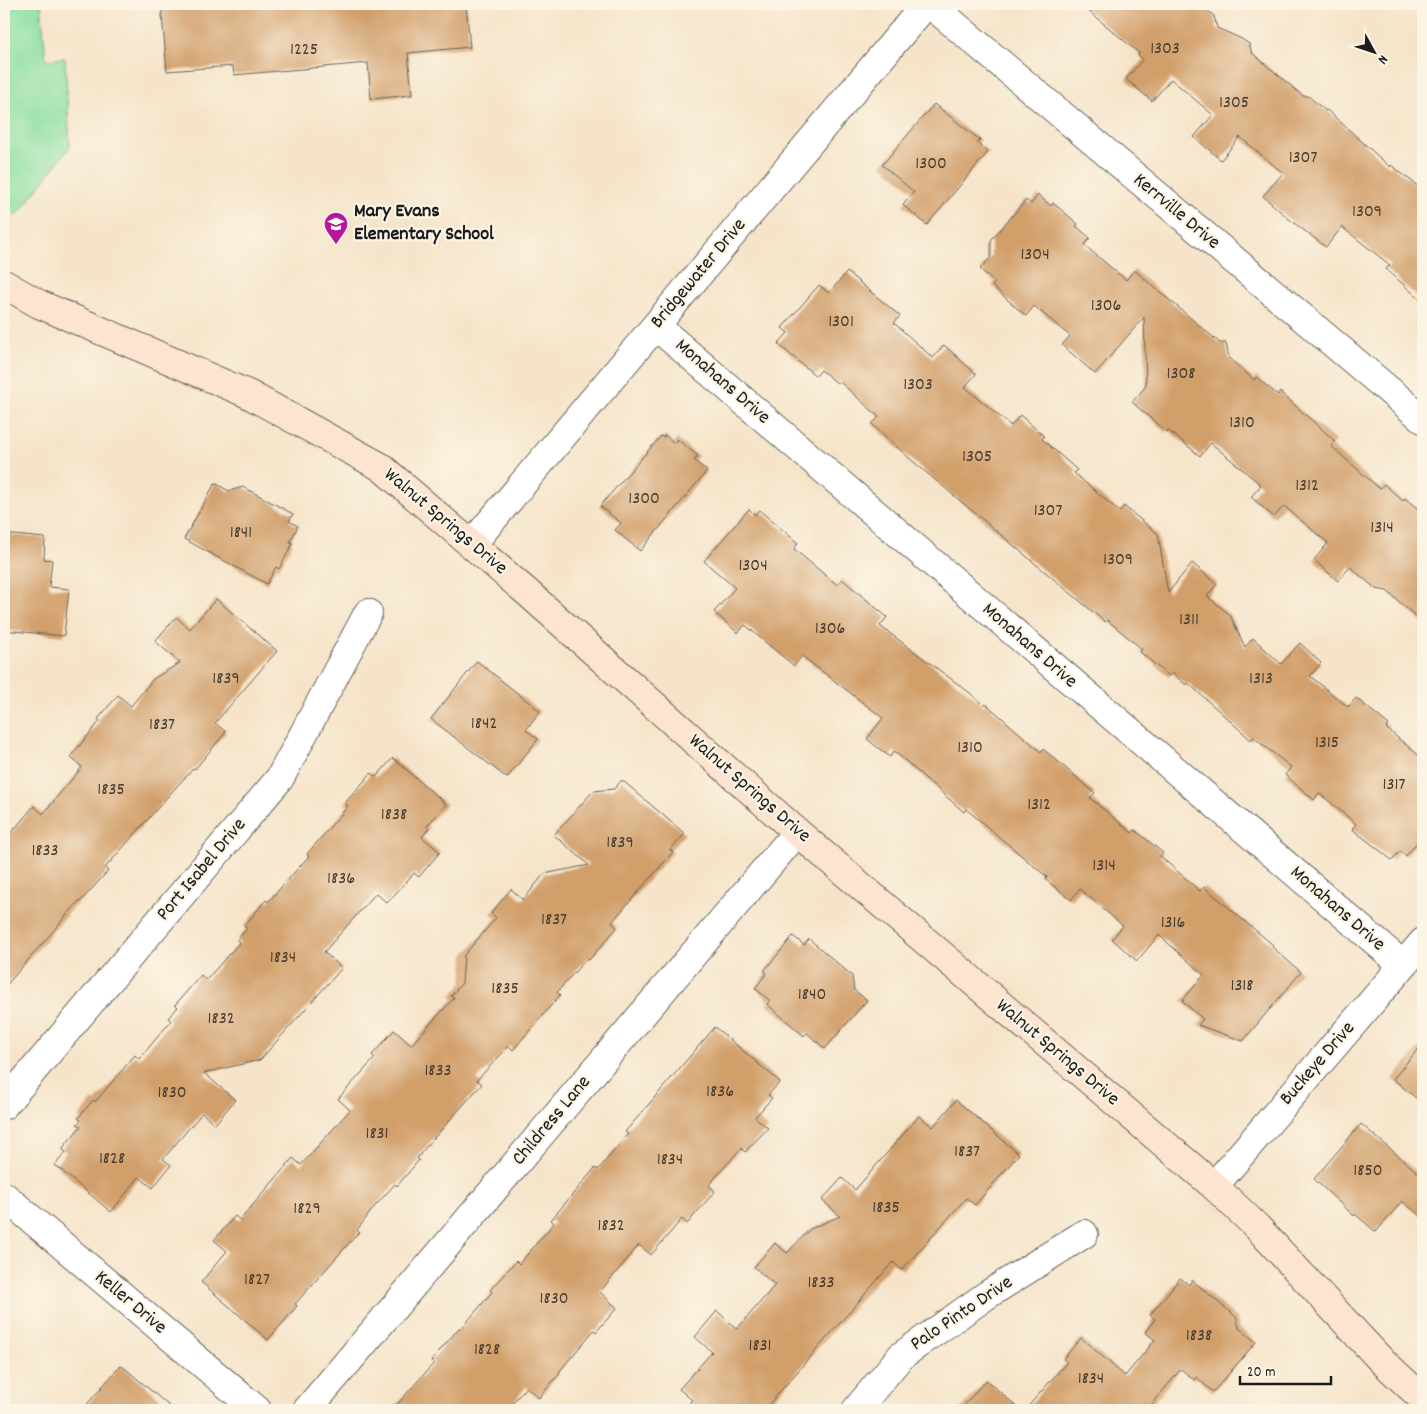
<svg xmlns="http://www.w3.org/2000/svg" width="1427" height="1414" font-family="Dekko,sans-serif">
<rect width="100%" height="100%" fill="#fcf5e5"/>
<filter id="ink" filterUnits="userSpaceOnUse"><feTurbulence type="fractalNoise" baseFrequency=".02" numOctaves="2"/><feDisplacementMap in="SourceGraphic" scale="10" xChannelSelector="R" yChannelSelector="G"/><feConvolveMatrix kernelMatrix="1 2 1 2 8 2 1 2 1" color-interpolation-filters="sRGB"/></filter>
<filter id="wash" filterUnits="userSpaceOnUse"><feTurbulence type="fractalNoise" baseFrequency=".0096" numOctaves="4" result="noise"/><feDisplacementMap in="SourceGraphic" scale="20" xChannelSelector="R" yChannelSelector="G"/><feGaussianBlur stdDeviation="1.12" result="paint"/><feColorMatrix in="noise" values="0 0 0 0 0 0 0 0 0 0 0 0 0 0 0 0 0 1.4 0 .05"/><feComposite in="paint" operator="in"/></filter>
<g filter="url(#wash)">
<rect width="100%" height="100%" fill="#f5e4c9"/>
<path fill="#89dfa2" stroke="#527e5f" d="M4,4H41L46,60L65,58L70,147L17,215L4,218Z"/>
<g id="blocks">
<path fill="#d19f6a" d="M161,4H466L470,47L408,53L412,95L371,99L368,63L234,75L233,66L167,71Z
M1080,4H1200L1214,16L1217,28L1242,39L1249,44L1252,53L1303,96H1308L1326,111L1327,110L1390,167L1391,165L1423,190V302L1386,269L1390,265L1342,227L1326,247L1289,219L1263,196L1283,173L1240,137L1221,160L1194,137L1213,115L1171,79L1152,101L1126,79L1143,59L1138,55L1139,53Z
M934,104L980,140L977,143L988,152L927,225L903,205L914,192L882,165Z
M1038,195L1051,206L1053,203L1078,224L1076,226L1090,238L1084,245L1126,280L1134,270L1220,343H1226L1229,358L1254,380L1256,377L1278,395L1280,392L1335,441L1331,446L1380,489L1384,484L1403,501L1405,498L1423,513V623L1387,591L1376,589L1350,567L1338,581L1314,560L1328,543L1284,506L1274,517L1251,497L1261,485L1211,443L1200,456L1168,430L1166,432L1132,402L1146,386L1144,317L1095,374L1062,345L1070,336L1034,306L1026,316L992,286L995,282L980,269L991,257V240L1026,200L1031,204Z
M847,272L900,316L894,323L933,358L944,345L976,374L965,387L1011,426L1020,415L1044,436L1042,439L1077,470L1074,473L1120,512L1124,506L1158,534L1168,593L1192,563L1217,584L1207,596L1230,615L1245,647L1253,638L1281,664L1300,643L1321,663L1310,676L1348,707L1356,698L1389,725L1386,728L1423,759V835L1406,856L1400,851L1392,860L1352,829L1356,824L1319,793L1314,800L1285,775L1291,767L1253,737L1251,740L1188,683L1186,685L1172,673L1169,676L1140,652L1142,649L1107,620L1105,622L909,458L872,424L879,417L839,381L837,383L821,370L816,376L778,344L788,333L782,328L819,285L829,293Z
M665,435L674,443L677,439L698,456L694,460L707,471L640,551L615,530L621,523L600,506L661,436L663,438Z
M215,483L229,491L243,487L293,514L289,521L298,526L290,542L293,543L279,569L276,567L267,584L184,539Z
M749,509L755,515L759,510L798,543L794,549L837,585L842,579L887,617L880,626L970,693L984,706L986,704L1041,752L1043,749L1095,793L1090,798L1132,833L1135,830L1163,853L1160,856L1200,891L1204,887L1273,945L1272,947L1301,972L1243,1041L1198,1025L1203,1019L1182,1001L1204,975L1159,935L1137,961L1112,939L1123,926L1080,889L1071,900L1045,879L1047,877L966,809L964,812L894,751L890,757L867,739L883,718L802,656L794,666L745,625L738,633L714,612L735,588L704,561Z
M4,534L45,538L44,559L52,560L49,587L69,589L64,636L4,630Z
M216,599L277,651L215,723L226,732L195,769L194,768L177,786L105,868L108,871L80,902L79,901L4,988V841L34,806L43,814L82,767L70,757L100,721L98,719L118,695L131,706L153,679L180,663L155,641L176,617L190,629Z
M477,661L540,711L526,730L538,739L507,778L431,719Z
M393,758L446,804L427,826L429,828L422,837L440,852L419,877L414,873L387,903L376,893L324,952L342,968L260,1060L204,1073L235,1100L215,1124L202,1113L163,1159L171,1165L153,1188L139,1177L111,1212L55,1165L66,1152L62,1149L81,1126L77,1124L81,1120L78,1118L93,1100L95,1102L135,1055L139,1059L171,1021L168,1018L178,1007L175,1005L201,975L206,980L240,942L237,940L247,928L244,926L266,900L268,902L309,856L307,854L348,806L345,803L371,773L376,777Z
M622,780L685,834L670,850L673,852L612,922L617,928L589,960L587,958L557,992L560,995L513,1050L509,1046L477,1080L482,1084L432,1140L417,1158L419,1160L397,1186L395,1184L375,1206L357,1230L359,1232L295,1304L297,1306L268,1340L201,1282L227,1251L214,1240L235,1216L240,1220L293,1158L301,1165L350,1110L338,1099L375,1058L372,1055L394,1030L411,1045L454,998L451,996L462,983L464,955L496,918L491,913L511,889L523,900L544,874L589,865L554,835L593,791L614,789Z
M793,936L804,945L809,939L842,967L852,976L854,990L867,1000L825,1049L807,1033L804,1036L767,1004L770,1001L755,988L767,973L764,971Z
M715,1027L780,1082L768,1095L772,1098L755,1117L768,1128L745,1152L741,1148L709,1185L715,1191L687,1224L682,1219L651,1255L639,1245L600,1292L617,1308L596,1332L594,1330L559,1372L560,1373L539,1398L526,1387L507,1410H392L434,1363L431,1361L459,1328L461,1329L492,1292L490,1290L516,1261L519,1264L554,1223L551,1220L595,1168L598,1170L628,1134L625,1132Z
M1423,1043V1104L1393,1079Z
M956,1100L1019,1154L975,1205L966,1198L902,1270L893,1262L764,1410H683L692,1400L679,1389L712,1352L695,1337L717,1311L737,1329L775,1285L754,1267L775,1243L787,1253L810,1229L840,1216L822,1200L842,1178L855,1190L919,1116L933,1127Z
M1361,1124L1423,1177V1218L1402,1201L1376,1232L1355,1214L1354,1216L1314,1179Z
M1180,1278L1189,1285L1192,1280L1237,1318L1239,1328L1256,1342L1213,1392L1196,1377L1194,1380L1181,1369L1147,1410H1025L1067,1362L1063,1359L1081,1338L1125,1376L1155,1340L1145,1332L1155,1319L1150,1315Z
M121,1365L174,1410H82Z
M986,1380L1021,1410H960Z"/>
</g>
</g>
<g filter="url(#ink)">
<use href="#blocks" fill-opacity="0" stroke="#686259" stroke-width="1"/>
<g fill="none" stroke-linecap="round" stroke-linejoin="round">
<defs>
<path id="street" d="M930,4L1423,419
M656,326L1403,965
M472,544L926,4
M4,1105L280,778L368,613
M1214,1186L1423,942
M4,1196L257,1410
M307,1410L797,832
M856,1410L901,1356L987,1295L1084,1234"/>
<path id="secondary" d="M4,284L39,304L248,394L381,467L529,594L797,832L1214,1186L1257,1227L1379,1358L1423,1399"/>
</defs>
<use href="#street" stroke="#686259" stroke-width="30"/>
<use href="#secondary" stroke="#686259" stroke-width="30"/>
<use href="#street" stroke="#fff" stroke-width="28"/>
<use href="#secondary" stroke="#fde4d1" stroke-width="28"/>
</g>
</g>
<defs>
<symbol id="school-pin" viewBox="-11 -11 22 30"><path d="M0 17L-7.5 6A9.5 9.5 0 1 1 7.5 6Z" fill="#b5179e" stroke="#fcf5e5"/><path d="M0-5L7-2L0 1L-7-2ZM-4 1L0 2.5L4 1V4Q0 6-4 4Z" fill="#fff"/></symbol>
</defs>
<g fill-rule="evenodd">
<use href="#school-pin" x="322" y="210" width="28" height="38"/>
</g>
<g text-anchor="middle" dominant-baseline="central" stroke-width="4.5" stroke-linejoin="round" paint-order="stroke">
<g font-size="18" fill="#493d30">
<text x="1165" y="49">1303</text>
<text x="304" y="50">1225</text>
<text x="1234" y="103">1305</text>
<text x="1303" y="158">1307</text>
<text x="931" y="164">1300</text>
<text x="1367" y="212">1309</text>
<text x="1035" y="255">1304</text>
<text x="1106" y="306">1306</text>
<text x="841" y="322">1301</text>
<text x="1181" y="374">1308</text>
<text x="918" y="385">1303</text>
<text x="1242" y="423">1310</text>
<text x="977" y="457">1305</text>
<text x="1307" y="486">1312</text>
<text x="644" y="499">1300</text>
<text x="1048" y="511">1307</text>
<text x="1382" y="528">1314</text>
<text x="241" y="533">1841</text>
<text x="1118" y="560">1309</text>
<text x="753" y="566">1304</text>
<text x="1189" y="620">1311</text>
<text x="830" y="629">1306</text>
<text x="226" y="679">1839</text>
<text x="1261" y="679">1313</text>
<text x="484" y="724">1842</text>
<text x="162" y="725">1837</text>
<text x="1327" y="743">1315</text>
<text x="970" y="748">1310</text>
<text x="1394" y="785">1317</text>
<text x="111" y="790">1835</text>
<text x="1039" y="805">1312</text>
<text x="394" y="815">1838</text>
<text x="620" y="843">1839</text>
<text x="45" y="851">1833</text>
<text x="1104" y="866">1314</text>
<text x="341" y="879">1836</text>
<text x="554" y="920">1837</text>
<text x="1173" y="923">1316</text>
<text x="283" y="958">1834</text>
<text x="1242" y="986">1318</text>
<text x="505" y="989">1835</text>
<text x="812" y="995">1840</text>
<text x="221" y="1019">1832</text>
<text x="438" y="1071">1833</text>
<text x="720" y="1092">1836</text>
<text x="172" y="1093">1830</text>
<text x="377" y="1134">1831</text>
<text x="967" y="1152">1837</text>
<text x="112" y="1159">1828</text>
<text x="670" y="1160">1834</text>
<text x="1368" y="1171">1850</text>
<text x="886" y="1208">1835</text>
<text x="307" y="1209">1829</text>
<text x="611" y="1226">1832</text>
<text x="257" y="1280">1827</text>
<text x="821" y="1283">1833</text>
<text x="554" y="1299">1830</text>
<text x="1199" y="1336">1838</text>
<text x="760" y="1346">1831</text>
<text x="487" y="1350">1828</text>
<text x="1091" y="1379">1834</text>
</g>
<g font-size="20" font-weight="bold" fill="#1c1c1c" stroke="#fcf5e5" text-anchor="start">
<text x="354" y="212">Mary Evans<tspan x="354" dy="23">Elementary School</tspan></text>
</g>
<g font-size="20" fill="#1c1c1c" stroke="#fcf5e5">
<text transform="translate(1176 212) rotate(40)">Kerrville Drive</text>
<text transform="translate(699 274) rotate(-50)">Bridgewater Drive</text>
<text transform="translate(722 382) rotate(41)">Monahans Drive</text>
<text transform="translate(445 522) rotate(40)">Walnut Springs Drive</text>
<text transform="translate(1029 646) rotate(41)">Monahans Drive</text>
<text transform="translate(749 789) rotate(41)">Walnut Springs Drive</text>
<text transform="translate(202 870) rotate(-50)">Port Isabel Drive</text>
<text transform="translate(1337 909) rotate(41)">Monahans Drive</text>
<text transform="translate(1057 1053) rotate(40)">Walnut Springs Drive</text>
<text transform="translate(1318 1064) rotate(-49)">Buckeye Drive</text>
<text transform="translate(552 1121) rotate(-50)">Childress Lane</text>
<text transform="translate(130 1303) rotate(40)">Keller Drive</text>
<text transform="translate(962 1314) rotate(-34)">Palo Pinto Drive</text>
</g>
</g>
<rect width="1427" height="1414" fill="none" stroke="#fcf5e5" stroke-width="20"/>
<g transform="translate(1374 52) rotate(130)" stroke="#fcf5e5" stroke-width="4" paint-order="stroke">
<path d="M0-4L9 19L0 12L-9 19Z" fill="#1c1c1c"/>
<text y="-8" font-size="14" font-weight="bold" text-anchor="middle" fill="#1c1c1c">N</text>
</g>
<path d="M1240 1376v8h91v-8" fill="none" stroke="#1c1c1c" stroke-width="2.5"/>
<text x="1247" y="1376" font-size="15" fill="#1c1c1c" stroke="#fcf5e5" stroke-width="4" paint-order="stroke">20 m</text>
</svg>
